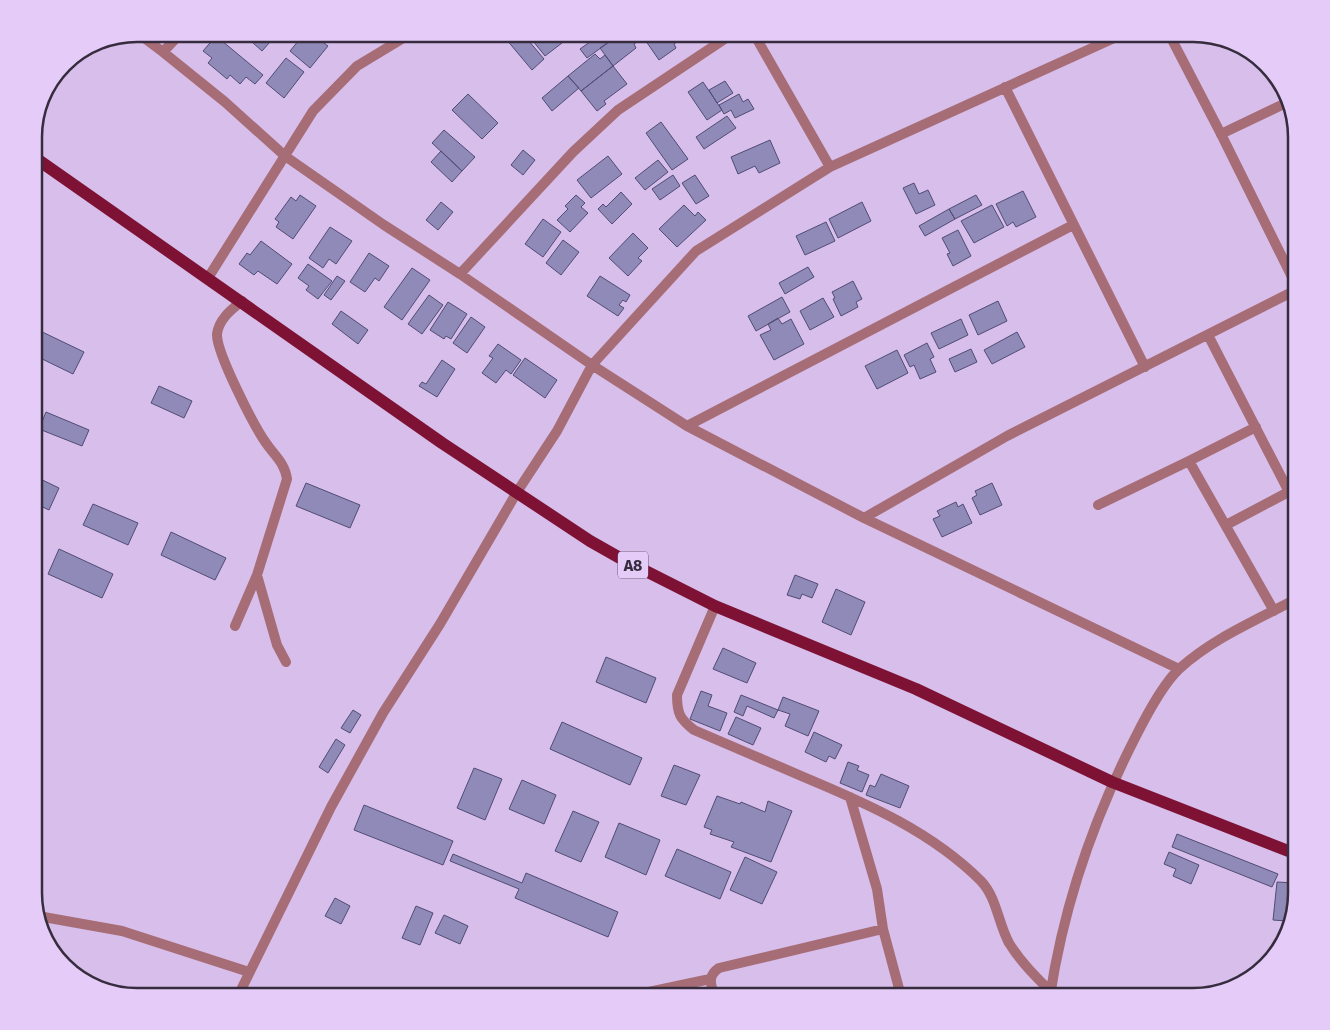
<svg xmlns="http://www.w3.org/2000/svg" width="1330" height="1030" font-family="'Fira Sans',sans-serif">
<rect width="100%" height="100%" fill="#d7beeb"/>
<path fill="#8f8ab7" stroke="#514c75" d="M243,34H261L270,42L262,51Z
M304,34H312L328,46L310,68L290,51Z
M512,34H523L544,59L532,70L506,39Z
M543,34H569L571,36L545,56L533,41Z
M601,34H620L587,58L580,49Z
M620,34H637L641,39L634,44L636,48L613,66L600,48Z
M641,34H675L679,40L674,44L676,48L659,60Z
M216,36L263,75L255,84L246,77L240,84L230,75L227,79L208,63L212,58L203,51Z
M595,54L600,59L605,55L613,66L581,91L568,76Z
M286,58L304,72L284,98L266,83Z
M613,66L627,84L604,101L606,104L597,111L581,91Z
M568,76L579,88L552,111L542,98Z
M725,81L733,93L717,103L709,90Z
M703,82L722,110L707,120L688,92Z
M468,94L498,123L482,139L452,110Z
M739,94L743,102L748,99L754,109L735,118L731,110L724,114L719,105Z
M727,116L736,128L704,149L696,137Z
M661,122L688,159L672,170L646,133Z
M444,130L475,157L462,171L432,143Z
M770,140L780,163L759,173L755,166L738,174L731,157Z
M523,150L535,160L523,175L511,165Z
M441,151L462,171L452,182L431,162Z
M608,156L622,174L591,198L577,180Z
M658,160L668,172L645,190L635,178Z
M673,175L680,186L660,200L652,189Z
M695,175L709,196L696,204L682,183Z
M914,183L919,194L928,190L935,205L916,214L903,188Z
M1023,191L1036,217L1016,227L1013,222L1007,226L996,204Z
M621,192L632,204L612,224L598,209L603,204L606,207Z
M300,195L316,206L293,239L276,227L279,222L275,219L291,197L296,201Z
M576,195L585,203L581,207L588,213L570,232L557,220L568,209L565,206Z
M976,195L982,205L955,219L949,209Z
M441,202L453,212L438,230L426,220Z
M862,202L871,221L838,238L829,219Z
M684,205L695,216L698,212L706,220L677,247L659,229Z
M992,205L1004,227L974,243L961,221Z
M949,209L955,219L925,236L919,226Z
M543,219L561,232L543,257L525,244Z
M826,222L835,241L805,255L796,236Z
M330,227L352,241L336,264L329,259L323,268L309,258Z
M958,230L971,256L953,266L947,254L950,253L942,238Z
M633,233L648,248L638,258L642,261L628,276L609,258Z
M563,240L579,252L561,275L546,263Z
M261,241L292,264L277,284L258,271L254,275L239,264L247,253L250,255Z
M369,253L389,266L379,281L375,278L365,292L350,282Z
M308,264L332,281L318,299L306,290L309,286L298,278Z
M808,267L814,277L785,294L779,283Z
M412,268L430,280L402,320L384,307Z
M337,276L345,281L331,300L324,295Z
M600,276L630,295L626,302L623,300L619,305L624,308L618,316L587,296Z
M853,281L862,299L856,302L858,307L841,316L833,299L835,298L832,292Z
M429,295L443,305L422,334L408,324Z
M782,297L790,312L756,331L748,316Z
M823,298L834,317L810,330L800,311Z
M998,301L1007,321L978,335L969,315Z
M448,302L467,314L451,339L446,336L444,339L430,330Z
M341,311L368,330L358,344L332,324Z
M471,317L485,327L467,353L453,343Z
M778,318L782,324L791,319L804,344L774,360L760,335L771,330L768,324Z
M961,319L968,335L939,349L931,333Z
M36,329L84,352L73,374L34,355V333Z
M1017,332L1025,347L992,364L984,350Z
M927,343L934,357L930,359L936,372L920,379L914,365L910,367L904,355Z
M498,344L521,360L511,374L506,370L496,383L482,373L493,358L489,356Z
M971,349L977,362L955,372L949,359Z
M897,350L908,373L877,389L865,366Z
M525,358L557,380L545,398L513,375Z
M442,360L455,369L437,397L419,386L422,382L426,384Z
M159,386L192,401L184,418L151,403Z
M46,412L89,430L82,446L39,429Z
M34,476L59,488L49,510L34,503Z
M306,483L360,505L350,528L296,506Z
M992,483L1002,505L980,515L972,498L977,495L975,491Z
M956,502L958,507L963,504L972,523L942,537L933,519L940,516L937,511Z
M93,504L138,523L128,545L83,525Z
M171,532L226,558L215,580L161,555Z
M59,549L113,574L102,598L48,574Z
M795,575L818,584L812,598L802,594L800,599L787,595Z
M836,589L865,602L851,635L822,622Z
M723,648L756,663L747,683L713,669Z
M606,657L656,678L646,703L596,682Z
M701,691L712,695L708,706L727,713L720,731L690,719Z
M741,695L778,710L774,718L747,706L743,716L734,712Z
M783,697L819,711L808,736L785,726L790,714L778,710Z
M353,710L361,715L350,733L341,728Z
M736,717L761,728L753,745L728,734Z
M562,722L642,758L630,785L550,749Z
M814,732L842,745L835,759L829,756L826,762L805,752Z
M336,739L345,745L328,773L319,767Z
M848,762L859,766L857,770L869,775L862,792L840,783Z
M674,765L700,775L686,805L661,796Z
M474,768L502,779L485,820L457,808Z
M881,774L909,786L900,808L866,795L870,785L875,787Z
M522,780L556,795L544,824L509,809Z
M717,796L740,804L741,802L765,812L768,801L792,811L771,862L731,847L734,842L710,834L712,830L704,827Z
M364,805L453,841L443,865L354,830Z
M573,811L599,822L581,862L555,851Z
M619,823L660,840L646,875L605,857Z
M1177,834L1278,874L1272,887L1172,847Z
M677,849L731,872L720,899L665,876Z
M1169,852L1199,865L1191,884L1173,876L1176,869L1164,864Z
M453,854L522,883L526,873L618,912L608,937L515,898L519,889L450,861Z
M745,857L777,872L762,904L730,890Z
M1277,882L1296,883V893L1287,921L1273,920Z
M335,898L350,906L341,924L325,916Z
M416,906L433,913L420,945L402,938Z
M444,915L468,926L460,944L435,933Z
M1149,991L1178,993L1177,996H1148Z"/>
<g fill="none" stroke-linecap="round" stroke-linejoin="round">
<path stroke="#a76d76" stroke-width="10" d="M139,34L163,52L225,102L285,156L384,225L460,274L592,365L687,426L864,518L1179,669
M754,34L830,167
M163,52L180,34
M1005,87L1145,367
M1221,134L1288,102
M460,274L573,152L618,110L732,34
M208,278L313,111L357,66L410,34
M1208,335L1289,492
M687,426L1073,225
M1189,461L1274,611
M517,492L557,431L592,365L696,251L830,167L1123,34
M1098,505L1189,461L1256,427
M864,518L1007,436L1296,290
M1226,525L1296,488
M257,575L277,645L286,662
M715,606L677,695C677,714 680,719 694,730C731,746 769,762 806,778C868,804 932,832 981,881C997,898 998,923 1009,943C1020,961 1035,976 1051,992
M235,626L257,575L287,479C285,463 274,455 266,443C254,426 216,352 217,334C219,319 231,310 242,301
M850,797L877,889L883,929L901,996
M38,916L122,931L249,972
M637,996L644,993L710,979
M714,996C711,984 707,976 719,968L883,929
M1050,996C1064,904 1093,820 1135,738C1145,718 1163,684 1179,669C1213,638 1257,620 1296,599"/>
<path stroke="#a76d76" stroke-width="10" d="M1169,34L1221,134L1296,285
M238,996L331,807L383,713L440,624L517,492"/>
<path stroke="#7e1234" stroke-width="12" d="M34,157L442,443L590,541L620,558L715,606L916,689L1112,782L1296,854"/>
</g>
<g text-anchor="middle" dominant-baseline="central" stroke-width="4" stroke-linejoin="round" paint-order="stroke">
<rect fill="#e4cbf8" stroke="#6a5c76" stroke-width="1" x="618" y="551.5" width="30" height="27" rx="4"/>
<g font-size="16" font-weight="bold" fill="#362c3e">
<text x="633" y="565">A8</text>
</g>
</g>
<path d="M0 0H1330V1030H0ZM137 42H1193A95 95 0 0 1 1288 137V893A95 95 0 0 1 1193 988H137A95 95 0 0 1 42 893V137A95 95 0 0 1 137 42Z" fill="#e4cbf8" fill-rule="evenodd"/>
<path fill="none" stroke="#362c3e" stroke-width="2.5" d="M137 42H1193A95 95 0 0 1 1288 137V893A95 95 0 0 1 1193 988H137A95 95 0 0 1 42 893V137A95 95 0 0 1 137 42Z"/>
</svg>
